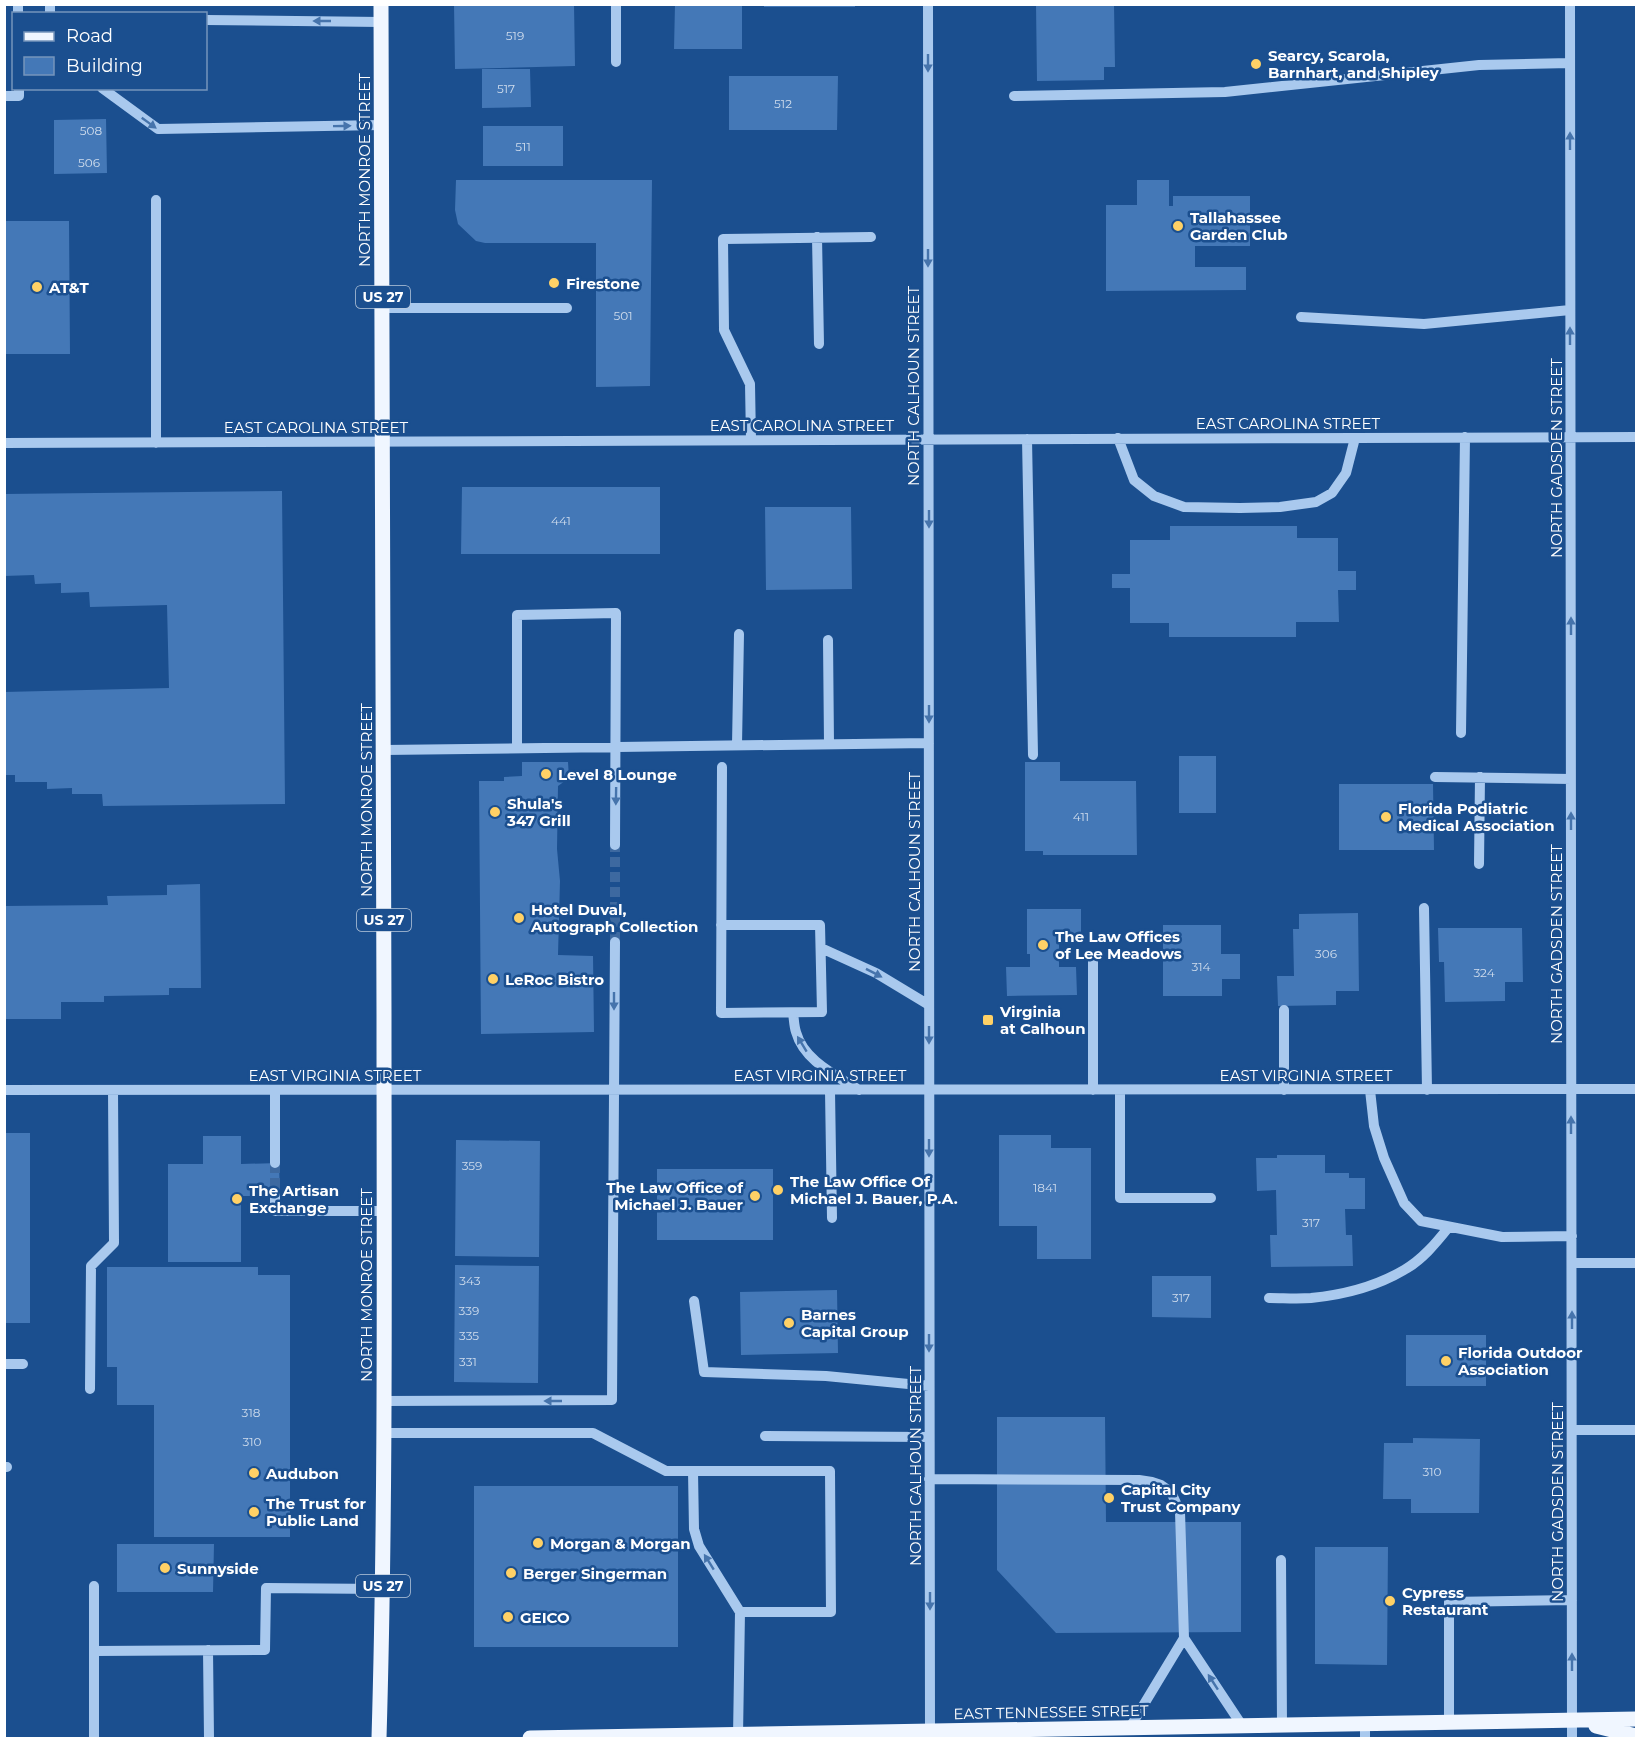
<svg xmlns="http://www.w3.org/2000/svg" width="1641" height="1743" font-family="Montserrat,sans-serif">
<rect width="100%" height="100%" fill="#1b4f8f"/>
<path fill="#4478b7" d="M454,4H574L575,66L455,69Z
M675,4H742V49H674Z
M764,4H855V7H764Z
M1036,4H1114L1115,67H1104V80L1037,81Z
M482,69H530L531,107L482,108Z
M729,76H838L837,130H729Z
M106,119L107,173L54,174V120Z
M483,126H563V166H483Z
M456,180H652L650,386L596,387V243H485L476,241L458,224L455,210Z
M1137,180H1169V206H1173V196H1250V246H1195V267H1246V290L1106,291V205H1137Z
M4,221H69L70,354H4Z
M462,487H660V554H461Z
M282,491L285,804L103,806L102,794H72V788L47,789V782H15V775H4V692L169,688L167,605L90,607L89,592L61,593V583L35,584L34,575L4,576V494Z
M765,507H851L852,589L766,590Z
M1170,526H1297V538H1338V571H1356V590H1338L1339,622H1296V637H1169V623H1130V588H1112V574H1130V540H1170Z
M1179,756H1216V813H1179Z
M522,762H568L569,778L558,786L557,849L560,881L558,955L593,956L594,1032L481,1034L479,781H504V777L522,776Z
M1025,762H1060V781H1136L1137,855H1043V851H1025Z
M1339,784H1433L1434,850H1339Z
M200,884L201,988H169V995L104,996V1002H61V1019H4V906L108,905L107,896L167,895V885Z
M1027,909H1081V935H1059V967H1076L1077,995L1007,996L1006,967H1030V954H1027Z
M1358,913L1359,991H1336V1005L1278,1006L1277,976H1294L1293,929H1299V914Z
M1163,925H1221V954H1240V979H1222V996H1163Z
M1438,928H1522L1523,982H1505V1001L1445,1002L1444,962H1439Z
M4,1133H30V1323H4Z
M999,1135H1051V1148H1091V1259H1037V1226H999Z
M203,1136H241V1164L279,1163L280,1196H241V1262H168V1164H203Z
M456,1140L540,1141L539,1257L455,1256Z
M1277,1155H1325V1173H1349V1178H1365V1209H1345L1346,1235H1352L1353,1266L1271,1267L1270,1235H1277L1276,1190L1257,1191L1256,1158H1277Z
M657,1169H773V1240H657Z
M455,1265L539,1266L538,1383L454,1382Z
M107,1267H258V1275H290V1537H154V1405H117V1367H107Z
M1152,1276H1211V1318L1152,1317Z
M837,1290L838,1353L741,1355L740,1292Z
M1406,1335H1486V1386H1406Z
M997,1417H1105L1106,1522H1241V1632L1056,1633L997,1570Z
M1413,1438L1480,1439L1479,1513H1411V1499H1383L1384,1443H1413Z
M474,1486H678V1647H474Z
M117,1544H214L213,1592H117Z
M1315,1547H1388L1387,1665L1315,1664Z"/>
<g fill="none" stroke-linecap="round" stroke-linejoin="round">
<path stroke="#3d69a0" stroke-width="10" stroke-dasharray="10 5" stroke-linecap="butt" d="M615,942V845
M275,1163V1196"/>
<path stroke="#a9c9ee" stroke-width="10" d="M18,4V14
M616,4V62
M928,4L930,1738
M1570,4L1572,1738
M50,14V4
M206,20L381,22
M102,88L158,129L381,125
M4,96H19V88
M1014,96L1225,92L1479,65L1570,63
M817,237L819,344
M383,308H567
M1301,317L1424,324L1570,310
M1118,438L1134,480L1154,496L1184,507L1240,508L1280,507L1316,502L1332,493L1346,473L1355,438
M1027,439L1033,755
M751,440L750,384L724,330L723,239L871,237
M4,443L1636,437
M156,443V200
M828,640L829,744
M1461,733L1465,437
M737,745L739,634
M517,748V615L616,613L615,845
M384,750L929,743
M1435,777L1571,779
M1479,864L1480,777
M1424,908L1427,1090
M721,925H820L822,1012L721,1013L722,767
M821,948L876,973L929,1005
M1093,958V1090
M1284,1010V1090
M793,1013C794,1019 794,1026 796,1032C804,1061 836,1075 859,1090
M4,1090L1636,1089
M1120,1090V1198H1211
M1370,1090L1374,1126L1384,1158L1404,1203L1421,1221L1502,1237L1572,1236
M275,1091V1163
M830,1091L832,1218
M275,1196V1211H384
M1572,1263H1636
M1269,1298C1283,1298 1297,1299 1311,1298C1342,1295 1377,1286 1404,1270C1422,1260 1436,1243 1448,1228
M694,1301L704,1372L826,1376L929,1386
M4,1364H23
M90,1389L91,1266L114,1243L113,1090
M383,1401L612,1400L615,942
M1572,1430H1636
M383,1433H593L666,1471H830L831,1612H740
M765,1436L929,1437
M4,1467H7
M693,1471L694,1529L699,1546L740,1612L738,1736
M929,1479L1139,1480L1152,1482L1161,1485L1171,1492L1176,1503L1180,1512L1184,1638L1243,1727
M1281,1560L1282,1726
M94,1586V1738
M208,1650L209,1738
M94,1651L265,1650L266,1588L383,1589
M1449,1723V1602L1572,1600
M1129,1729L1184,1638
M1365,1738V1724"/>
<path stroke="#f0f6ff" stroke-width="15" d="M1596,1726L1636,1736
M379,1738C386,1498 384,1256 384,1015C384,678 384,341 381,4
M530,1738L1636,1719"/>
</g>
<defs><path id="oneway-solid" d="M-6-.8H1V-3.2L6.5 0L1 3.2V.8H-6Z" transform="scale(1.5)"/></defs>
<g fill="#4674ac">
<use href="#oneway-solid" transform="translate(322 21) rotate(-180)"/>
<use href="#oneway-solid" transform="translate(928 63) rotate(90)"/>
<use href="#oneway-solid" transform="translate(149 123) rotate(36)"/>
<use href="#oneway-solid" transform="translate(342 126) rotate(-1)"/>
<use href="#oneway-solid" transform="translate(1570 141) rotate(-90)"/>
<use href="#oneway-solid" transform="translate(928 258) rotate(90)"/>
<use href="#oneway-solid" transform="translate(1570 336) rotate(-90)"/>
<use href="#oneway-solid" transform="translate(929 519) rotate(90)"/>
<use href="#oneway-solid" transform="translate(1571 626) rotate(-90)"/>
<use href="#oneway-solid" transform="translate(929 714) rotate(90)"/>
<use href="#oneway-solid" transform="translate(616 796) rotate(91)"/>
<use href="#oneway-solid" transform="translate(1571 821) rotate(-90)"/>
<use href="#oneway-solid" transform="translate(874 973) rotate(27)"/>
<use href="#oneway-solid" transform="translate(614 1001) rotate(90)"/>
<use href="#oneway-solid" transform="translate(929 1035) rotate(90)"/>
<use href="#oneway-solid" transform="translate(802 1044) rotate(-121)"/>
<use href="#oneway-solid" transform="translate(1571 1125) rotate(-90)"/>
<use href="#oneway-solid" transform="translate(929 1148) rotate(90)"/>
<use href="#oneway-solid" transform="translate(1572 1320) rotate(-90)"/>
<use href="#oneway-solid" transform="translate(929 1343) rotate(90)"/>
<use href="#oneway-solid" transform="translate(553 1401) rotate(180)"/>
<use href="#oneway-solid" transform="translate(709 1562) rotate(-122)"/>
<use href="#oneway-solid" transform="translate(930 1601) rotate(90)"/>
<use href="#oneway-solid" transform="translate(1572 1662) rotate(-90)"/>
<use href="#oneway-solid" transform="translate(1213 1682) rotate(-123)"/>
</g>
<g fill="#ffd166" stroke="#1b4f8f" stroke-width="2">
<circle cx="1256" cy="64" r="6"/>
<circle cx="1178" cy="226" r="6"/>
<circle cx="554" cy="283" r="6"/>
<circle cx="37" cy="287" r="6"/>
<circle cx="546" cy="774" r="6"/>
<circle cx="495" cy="812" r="6"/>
<circle cx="1386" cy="817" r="6"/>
<circle cx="519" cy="918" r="6"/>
<circle cx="1043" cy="945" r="6"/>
<circle cx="493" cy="979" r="6"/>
<rect x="982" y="1014" width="12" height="12" rx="3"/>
<circle cx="778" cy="1190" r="6"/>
<circle cx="755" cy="1196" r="6"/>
<circle cx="237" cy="1199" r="6"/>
<circle cx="789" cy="1323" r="6"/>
<circle cx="1446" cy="1361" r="6"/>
<circle cx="254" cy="1473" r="6"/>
<circle cx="1109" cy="1498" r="6"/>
<circle cx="254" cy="1512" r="6"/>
<circle cx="538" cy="1543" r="6"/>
<circle cx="165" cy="1568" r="6"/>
<circle cx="511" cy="1573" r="6"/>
<circle cx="1390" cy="1601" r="6"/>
<circle cx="508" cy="1617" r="6"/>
</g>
<g text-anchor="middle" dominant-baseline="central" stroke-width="5" stroke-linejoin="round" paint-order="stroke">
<g font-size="12" fill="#d0dded">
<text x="515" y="35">519</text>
<text x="506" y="88">517</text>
<text x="783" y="103">512</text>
<text x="91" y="130">508</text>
<text x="523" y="146">511</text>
<text x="89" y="162">506</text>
<text x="623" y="315">501</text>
<text x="561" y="520">441</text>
<text x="1081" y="816">411</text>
<text x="1326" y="953">306</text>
<text x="1201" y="966">314</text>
<text x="1484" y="972">324</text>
<text x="472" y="1165">359</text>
<text x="1045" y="1187">1841</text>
<text x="1311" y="1222">317</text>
<text x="470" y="1280">343</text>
<text x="1181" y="1297">317</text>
<text x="469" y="1310">339</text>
<text x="469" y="1335">335</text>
<text x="468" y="1361">331</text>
<text x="251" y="1412">318</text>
<text x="252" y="1441">310</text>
<text x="1432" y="1471">310</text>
</g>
<g fill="#1b4f8f" stroke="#bbcadd" stroke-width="1.5">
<rect x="356" y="286" width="54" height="22" rx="4.5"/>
<rect x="357" y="909" width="54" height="22" rx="4.5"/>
<rect x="356" y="1575" width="54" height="22" rx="4.5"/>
</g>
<g font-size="14" font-weight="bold" fill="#fff">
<text x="383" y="297">US 27</text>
<text x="384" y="920">US 27</text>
<text x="383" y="1586">US 27</text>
</g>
<g font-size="15" font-weight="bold" fill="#fff" stroke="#1b4f8f" text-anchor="start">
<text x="1268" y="55">Searcy, Scarola,<tspan x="1268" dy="17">Barnhart, and Shipley</tspan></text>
<text x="1190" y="217">Tallahassee<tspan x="1190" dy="17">Garden Club</tspan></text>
<text x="566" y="283">Firestone</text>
<text x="49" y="287">AT&amp;T</text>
<text x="558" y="774">Level 8 Lounge</text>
<text x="507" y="803">Shula's<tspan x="507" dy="17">347 Grill</tspan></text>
<text x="1398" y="808">Florida Podiatric<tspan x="1398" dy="17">Medical Association</tspan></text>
<text x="531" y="909">Hotel Duval,<tspan x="531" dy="17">Autograph Collection</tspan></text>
<text x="1055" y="936">The Law Offices<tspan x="1055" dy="17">of Lee Meadows</tspan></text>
<text x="505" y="979">LeRoc Bistro</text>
<text x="1000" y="1011">Virginia<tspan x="1000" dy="17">at Calhoun</tspan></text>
<text x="790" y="1181">The Law Office Of<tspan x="790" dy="17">Michael J. Bauer, P.A.</tspan></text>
<text x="743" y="1187" text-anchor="end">The Law Office of<tspan x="743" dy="17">Michael J. Bauer</tspan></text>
<text x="249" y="1190">The Artisan<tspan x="249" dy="17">Exchange</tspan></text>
<text x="801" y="1314">Barnes<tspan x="801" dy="17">Capital Group</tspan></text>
<text x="1458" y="1352">Florida Outdoor<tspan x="1458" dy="17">Association</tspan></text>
<text x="266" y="1473">Audubon</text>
<text x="1121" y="1489">Capital City<tspan x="1121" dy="17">Trust Company</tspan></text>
<text x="266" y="1503">The Trust for<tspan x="266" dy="17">Public Land</tspan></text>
<text x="550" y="1543">Morgan &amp; Morgan</text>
<text x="177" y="1568">Sunnyside</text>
<text x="523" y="1573">Berger Singerman</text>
<text x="1402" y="1592">Cypress<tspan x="1402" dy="17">Restaurant</tspan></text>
<text x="520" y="1617">GEICO</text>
</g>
<g font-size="15" fill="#fff" stroke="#1b4f8f">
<text transform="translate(364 170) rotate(-90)">NORTH MONROE STREET</text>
<text transform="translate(913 386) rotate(-90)">NORTH CALHOUN STREET</text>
<text x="1288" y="423">EAST CAROLINA STREET</text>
<text x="802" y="425">EAST CAROLINA STREET</text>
<text x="316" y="427">EAST CAROLINA STREET</text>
<text transform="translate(1556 458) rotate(-90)">NORTH GADSDEN STREET</text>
<text transform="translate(366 800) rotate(-90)">NORTH MONROE STREET</text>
<text transform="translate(914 872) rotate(-90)">NORTH CALHOUN STREET</text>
<text transform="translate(1556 944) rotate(-90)">NORTH GADSDEN STREET</text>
<text x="335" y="1075">EAST VIRGINIA STREET</text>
<text x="820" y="1075">EAST VIRGINIA STREET</text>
<text x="1306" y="1075">EAST VIRGINIA STREET</text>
<text transform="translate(366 1285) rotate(-90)">NORTH MONROE STREET</text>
<text transform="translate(915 1466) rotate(-90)">NORTH CALHOUN STREET</text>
<text transform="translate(1557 1502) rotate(-90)">NORTH GADSDEN STREET</text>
<text transform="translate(1051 1712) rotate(-1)">EAST TENNESSEE STREET</text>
</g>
</g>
<rect width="1641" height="1743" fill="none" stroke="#ffffff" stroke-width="12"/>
<rect x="12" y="12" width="195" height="78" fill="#1b4f8f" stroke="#7695bc" stroke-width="1.5"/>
<rect x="24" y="32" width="30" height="9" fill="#f0f6ff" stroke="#7695bc" stroke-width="1.5"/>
<text x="66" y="42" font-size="18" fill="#ffffff">Road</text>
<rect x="24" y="57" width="30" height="18" fill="#4478b7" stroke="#7695bc" stroke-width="1.5"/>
<text x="66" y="72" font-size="18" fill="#ffffff">Building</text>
</svg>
